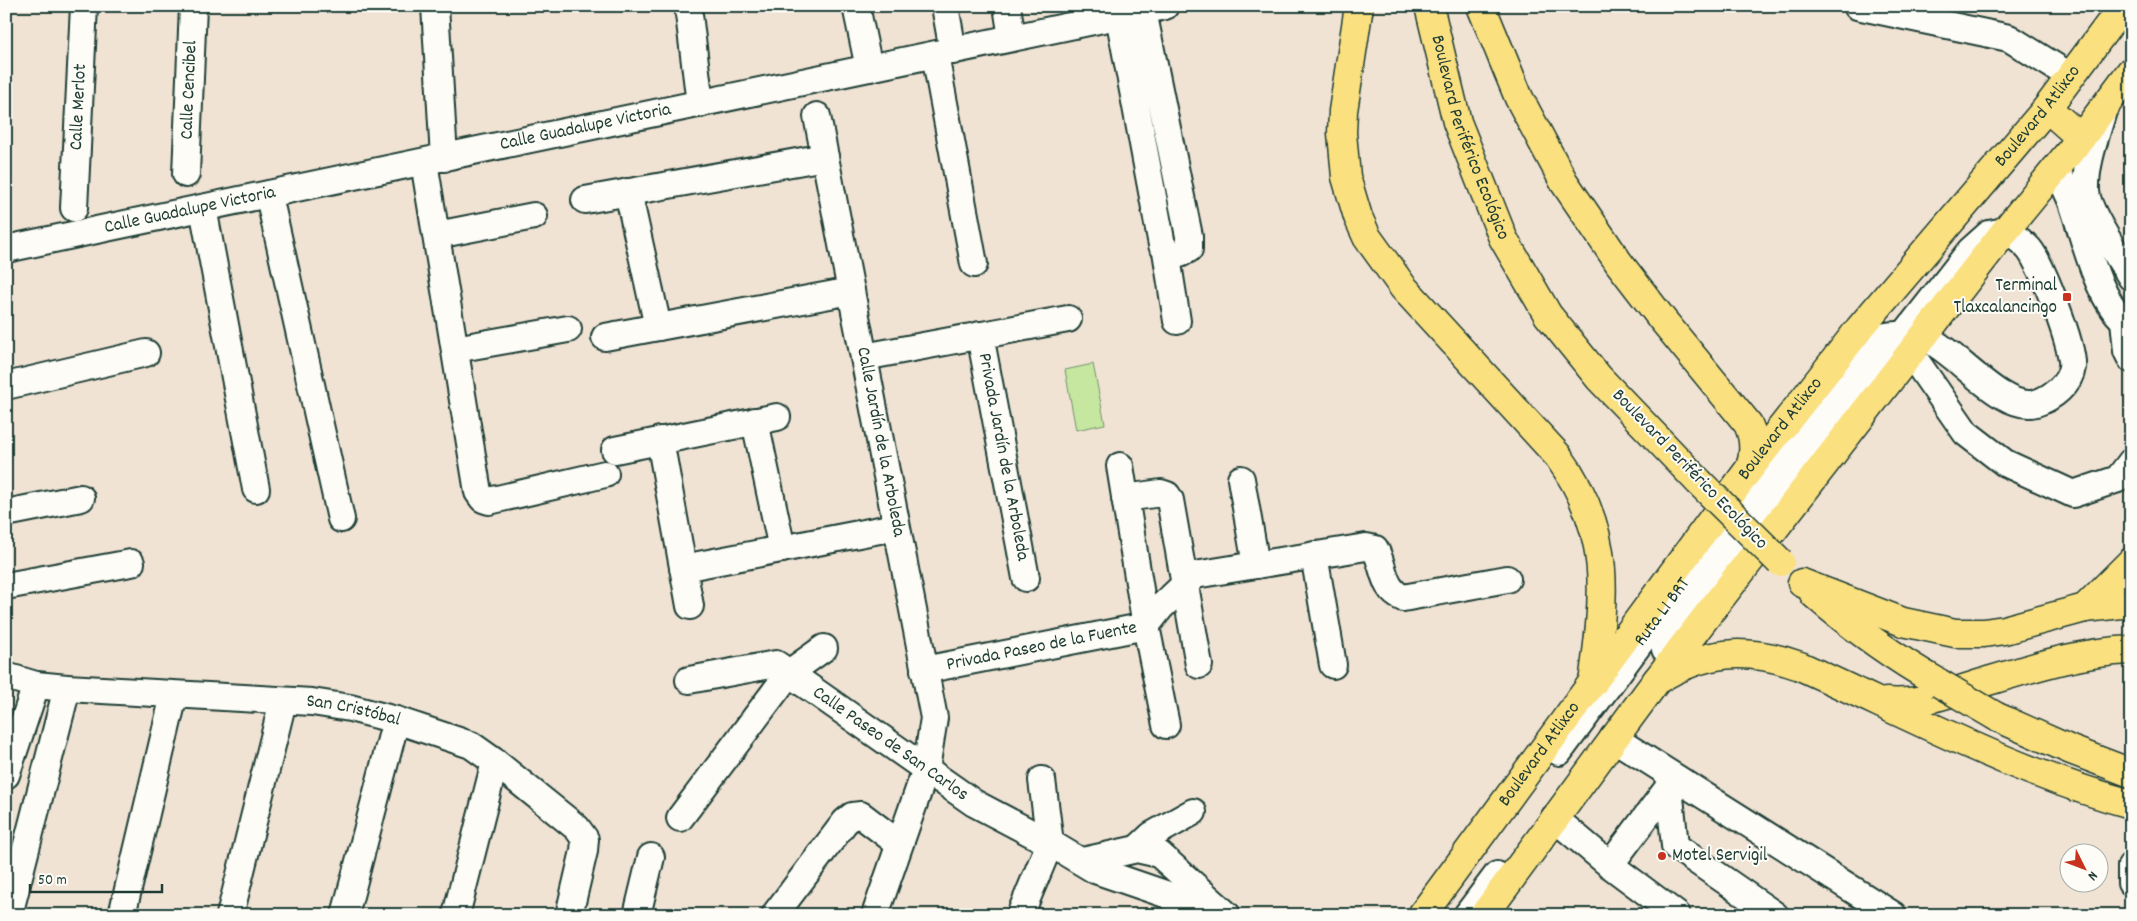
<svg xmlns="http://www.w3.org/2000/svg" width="2137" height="921" font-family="Dekko,sans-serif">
<rect width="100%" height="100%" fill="#f0e3d4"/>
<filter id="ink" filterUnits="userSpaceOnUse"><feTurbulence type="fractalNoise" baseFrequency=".02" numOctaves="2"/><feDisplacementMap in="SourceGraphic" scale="10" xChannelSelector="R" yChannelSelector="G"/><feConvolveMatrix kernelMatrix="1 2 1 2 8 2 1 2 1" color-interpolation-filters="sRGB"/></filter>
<g filter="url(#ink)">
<path fill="#c5e7a0" stroke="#72926a" d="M1093,364L1105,424L1076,430L1065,370Z"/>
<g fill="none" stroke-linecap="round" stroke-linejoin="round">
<defs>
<g id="minor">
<path d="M435,6L444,158"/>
<path d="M688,6L700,104"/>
<path d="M856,6L869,68"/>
<path d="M945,6L953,51"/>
<path d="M1007,6L1012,38"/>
<path d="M1857,6L2009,38L2070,76"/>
<path d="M1119,16L1162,245L1170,254H1180L1189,249V236L1143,11"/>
<path d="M935,55L974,264"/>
<path d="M2103,111C2096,136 2085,164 2086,191C2087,212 2119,257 2131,277"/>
<path id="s1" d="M817,116L934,718L926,769L875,915"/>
<path d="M424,162L478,492L483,499L489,501L605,474"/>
<path d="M2056,169C2061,179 2067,190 2071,200C2084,234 2096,297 2124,320L2131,314"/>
<path id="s2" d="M186,174L193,6"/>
<path d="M628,192L658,327"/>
<path d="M270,194L271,205L341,519"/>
<path d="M585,200L825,157"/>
<path id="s3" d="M74,208L84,6"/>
<path d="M203,208L256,489"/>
<path d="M437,235L534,216"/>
<path id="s4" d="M6,249L1165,6"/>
<path d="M1166,251L1177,321"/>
<path d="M2124,320L2127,351L2131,359"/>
<path id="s5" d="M980,335L1026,578"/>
<path d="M605,337L851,291"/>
<path d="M455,349L568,329"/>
<path d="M1911,354L1966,433L2005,463L2073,494L2118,479L2131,462"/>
<path d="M864,357L1068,319"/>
<path d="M6,386L146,353"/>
<path d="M755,421L782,549"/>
<path d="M660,440L690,606"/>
<path d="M615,450L777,417"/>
<path d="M1120,466L1146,626L1166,725"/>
<path d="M1241,479L1256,565"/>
<path d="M1125,498L1161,493L1167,495L1170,500L1199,665"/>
<path d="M6,513L81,498"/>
<path d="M1314,555L1333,665"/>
<path d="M683,568L895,527"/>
<path d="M6,586L131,563"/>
<path id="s6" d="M924,670L1146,626L1161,607L1195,575L1366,547L1375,549C1385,567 1382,589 1403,598L1507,579"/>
<path id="s7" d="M6,676L36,685L67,688L312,702L350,708L396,720L471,745L495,762L577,828L585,839L584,851L569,915"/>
<path id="s8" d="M689,680L776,664L974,803L1050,843L1095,870L1168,895L1199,915"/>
<path d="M1613,738L1893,915"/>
<path id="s9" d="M1559,752L1768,470L1863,349C1872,339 1883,335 1897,335C1906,334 1918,335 1927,339C1956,351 2003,413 2036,403C2052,398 2070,384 2072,367C2075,350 2041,263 2029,249C2023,242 2014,236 2005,231L1989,234L1970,251L1847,408L1665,649"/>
<path d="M6,775L36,685"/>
<path d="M1669,787L1675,846L1775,915"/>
<path d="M680,818L789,673L824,648"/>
<path d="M1554,818L1610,865L1677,915"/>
<path d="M1137,849L1152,835L1193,812"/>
<path d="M1083,861L1137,849L1159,854L1227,915"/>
<path d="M1610,865L1674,780"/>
<path d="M2131,866V883"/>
<path d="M776,913L845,822L852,816L861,815L899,844"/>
<path d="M9,915L67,688"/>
<path d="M122,915L174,695"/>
<path d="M230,915L283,701"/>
<path d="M345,915L396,720"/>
<path d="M456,915L495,762"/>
<path d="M637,915L651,857"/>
<path d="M1020,915L1050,843L1042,780"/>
<path d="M1467,915L1497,875"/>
</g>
<g id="major">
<path d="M2047,108L2081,138"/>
<path id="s10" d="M1422,915L1750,468L1860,328L2047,108L2123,6"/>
<path d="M1484,915L1657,680L2005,231L2081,138L2131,71"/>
</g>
<g id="highway">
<path d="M1359,6L1343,111L1342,133L1346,177L1358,217L1367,237L1403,287L1558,456C1613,532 1605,595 1593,683"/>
<path id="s11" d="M1429,6L1457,122L1503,238L1548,315L1599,378L1699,482"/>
<path d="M1481,6L1519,98L1564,182L1619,263L1662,319L1748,424C1755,439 1755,453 1750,468"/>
<path d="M1802,583L1903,622L1955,633H1984L2004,630L2085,608L2131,562"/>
<path d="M1814,594C1853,628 1893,657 1939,683"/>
<path d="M2085,608L2131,603"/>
<path d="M1657,680C1705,650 1747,647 1800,666C1909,715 2016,773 2131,804"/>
<path d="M1886,702C1920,705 1950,693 1982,683C2031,668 2079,652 2131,650"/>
<path d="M1997,717L2071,750L2131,773"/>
</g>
</defs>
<use href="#minor" stroke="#1f3d34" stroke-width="30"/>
<use href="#major" stroke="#1f3d34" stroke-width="31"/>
<use href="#highway" stroke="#1f3d34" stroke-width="31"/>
<use href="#minor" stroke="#fdfcf7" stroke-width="26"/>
<use href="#major" stroke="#fbe080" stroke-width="28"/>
<use href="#highway" stroke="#fbe080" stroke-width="28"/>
<defs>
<path id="highway-bridge" d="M1699,482L1780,562
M1939,683L1997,717"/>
</defs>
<use href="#highway-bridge" stroke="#1f3d34" stroke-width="31" stroke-linecap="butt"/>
<use href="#highway-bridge" stroke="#fbe080" stroke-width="28"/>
</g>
</g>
<g fill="#c8321e" stroke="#fdfcf7" stroke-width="2">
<rect x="2062" y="292" width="10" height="10" rx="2.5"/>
<circle cx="1662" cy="856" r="5"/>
</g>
<g text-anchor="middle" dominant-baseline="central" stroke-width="4" stroke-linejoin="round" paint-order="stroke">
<g font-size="19" fill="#1f3d34" stroke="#fdfcf7">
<text stroke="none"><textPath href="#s2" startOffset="84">Calle Cencibel</textPath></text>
<text stroke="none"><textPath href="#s3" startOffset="101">Calle Merlot</textPath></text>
<text stroke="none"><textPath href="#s10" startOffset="1009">Boulevard Atlixco</textPath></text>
<text stroke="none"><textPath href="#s4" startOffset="592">Calle Guadalupe Victoria</textPath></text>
<text stroke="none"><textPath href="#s11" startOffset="138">Boulevard Periférico Ecológico</textPath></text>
<text stroke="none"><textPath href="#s4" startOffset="188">Calle Guadalupe Victoria</textPath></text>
<text stroke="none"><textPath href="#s10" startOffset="604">Boulevard Atlixco</textPath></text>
<text stroke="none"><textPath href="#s1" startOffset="332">Calle Jardín de la Arboleda</textPath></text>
<text stroke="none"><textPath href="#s5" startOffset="124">Privada Jardín de la Arboleda</textPath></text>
<text transform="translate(1689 470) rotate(46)">Boulevard Periférico Ecológico</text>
<text stroke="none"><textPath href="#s9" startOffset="174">Ruta L1 BRT</textPath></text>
<text stroke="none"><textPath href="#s6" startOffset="120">Privada Paseo de la Fuente</textPath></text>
<text stroke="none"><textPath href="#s7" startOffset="350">San Cristóbal</textPath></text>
<text stroke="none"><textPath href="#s8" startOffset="228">Calle Paseo de San Carlos</textPath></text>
<text stroke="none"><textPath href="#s10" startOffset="199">Boulevard Atlixco</textPath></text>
</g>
<g font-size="19" fill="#1f3d34" stroke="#fdfcf7" text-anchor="end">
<text x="2057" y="286">Terminal<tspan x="2057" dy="22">Tlaxcalancingo</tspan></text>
<text x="1672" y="856" text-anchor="start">Motel Servigil</text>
</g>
</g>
<rect width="2137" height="921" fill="none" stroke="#fdfcf7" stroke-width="25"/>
<rect x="12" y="12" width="2112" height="896" fill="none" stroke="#1f3d34" stroke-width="2" filter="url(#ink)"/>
<g transform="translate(2084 868) rotate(132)"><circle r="24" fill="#fdfcf7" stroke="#a4b0a9"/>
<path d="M0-4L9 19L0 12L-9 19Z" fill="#c8321e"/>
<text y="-8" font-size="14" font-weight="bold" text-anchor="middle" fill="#1f3d34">N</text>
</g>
<path d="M30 884v8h132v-8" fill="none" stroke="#1f3d34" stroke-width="2.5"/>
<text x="38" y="884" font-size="15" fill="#1f3d34" stroke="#fdfcf7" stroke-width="4" paint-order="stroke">50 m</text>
</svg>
